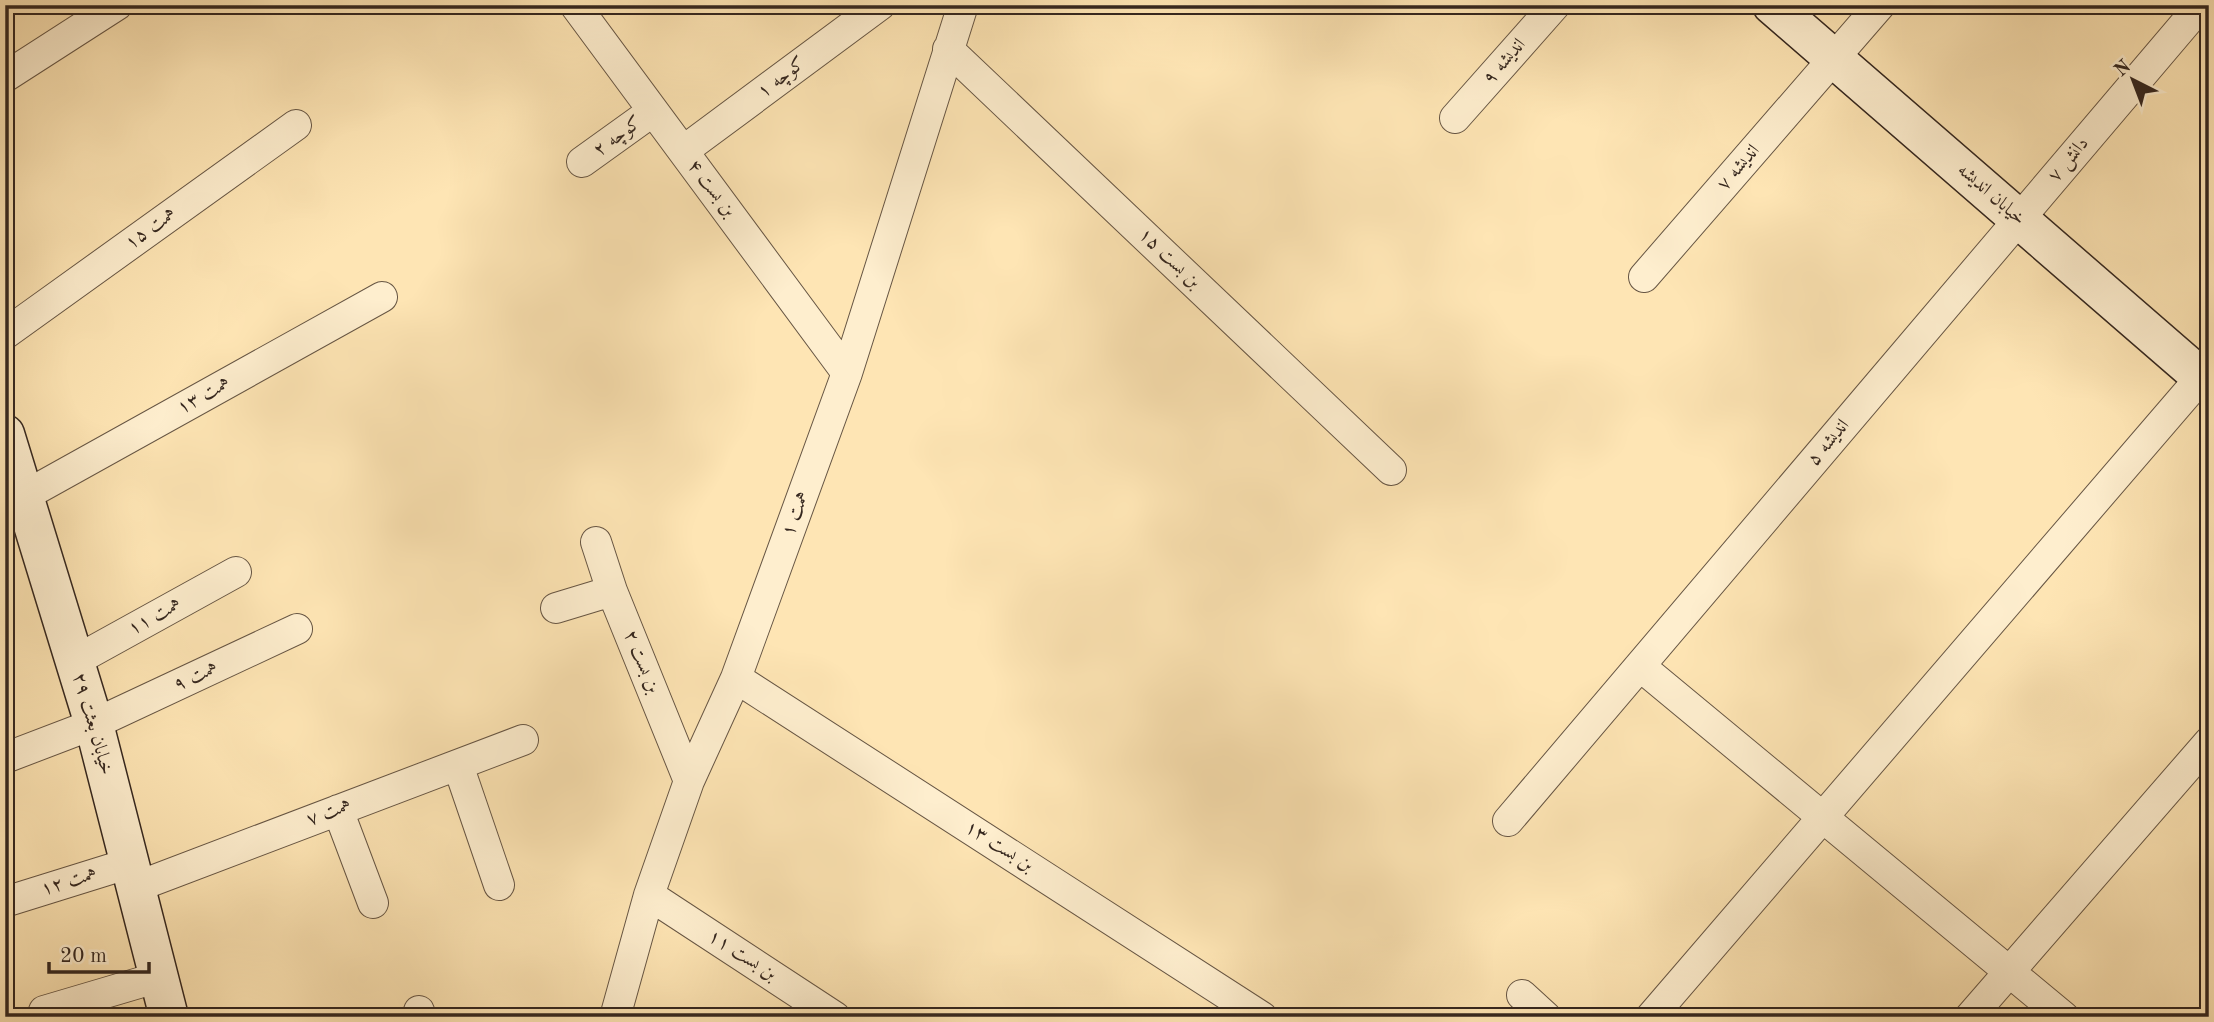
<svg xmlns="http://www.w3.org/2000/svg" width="2214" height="1022" font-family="'Old Standard TT',Amiri,serif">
<rect width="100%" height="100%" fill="#fee5b4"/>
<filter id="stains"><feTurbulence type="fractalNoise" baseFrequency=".00286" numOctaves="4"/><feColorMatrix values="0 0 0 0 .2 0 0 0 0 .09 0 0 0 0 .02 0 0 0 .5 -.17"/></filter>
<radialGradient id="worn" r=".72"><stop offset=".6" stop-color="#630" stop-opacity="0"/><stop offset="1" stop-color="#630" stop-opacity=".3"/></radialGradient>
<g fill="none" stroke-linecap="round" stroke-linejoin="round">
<defs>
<path id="street" d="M575,5L847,373
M948,49L1391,470
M5,77L117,5
M1455,118L1555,5
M683,151L880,5
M582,162L653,111
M1644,277L1880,5
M5,334L296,125
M5,510L26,495L382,297
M596,542L612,591L689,781
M556,608L612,591
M73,662L236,572
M1640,666L2064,1017
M736,678L1262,1017
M5,758L94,724L297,629
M458,765L499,885
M338,810L373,903
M1508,821L2201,5
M136,887L523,740
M649,895L835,1017
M8,901L130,863
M1522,995L1546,1017
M44,1011L159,977
M419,1011L421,1017
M615,1017L649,895L689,781L736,678L847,373L963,5
M1651,1017L2209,368
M1970,1017L2209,742"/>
<path id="secondary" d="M1772,5L2209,384
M5,434L94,724L169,1017"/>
</defs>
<use href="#street" stroke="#675644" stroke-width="32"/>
<use href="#secondary" stroke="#35271f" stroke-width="41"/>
<use href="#street" stroke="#feeece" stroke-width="30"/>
<use href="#secondary" stroke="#feeece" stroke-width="38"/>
</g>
<g text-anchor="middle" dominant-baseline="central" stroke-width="5" stroke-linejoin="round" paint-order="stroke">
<g font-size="19" fill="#35271f" stroke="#feeece">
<text transform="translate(1505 62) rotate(-49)">اندیشه ۹</text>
<text transform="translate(782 78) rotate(-37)">کوچه ۱</text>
<text transform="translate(618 137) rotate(-36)">کوچه ۲</text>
<text transform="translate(2069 160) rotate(-50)">دانش ۷</text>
<text transform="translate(1739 168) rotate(-49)">اندیشه ۷</text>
<text transform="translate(711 189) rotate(53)">بن بست ۴</text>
<text transform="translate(1991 195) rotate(41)">خیابان اندیشه</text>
<text transform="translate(151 229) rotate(-36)">همت ۱۵</text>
<text transform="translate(1169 259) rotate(44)">بن بست ۱۵</text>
<text transform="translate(204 396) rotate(-29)">همت ۱۳</text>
<text transform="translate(1829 443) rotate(-50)">اندیشه ۵</text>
<text transform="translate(796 514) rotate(-70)">همت ۱</text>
<text transform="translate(155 617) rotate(-29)">همت ۱۱</text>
<text transform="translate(641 662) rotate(68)">بن بست ۲</text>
<text transform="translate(196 677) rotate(-25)">همت ۹</text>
<text transform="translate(92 724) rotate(74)">خیابان بعثت ۲۹</text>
<text transform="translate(329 813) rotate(-21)">همت ۷</text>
<text transform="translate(999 847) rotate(33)">بن بست ۱۳</text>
<text transform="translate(69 882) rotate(-17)">همت ۱۲</text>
<text transform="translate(742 956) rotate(33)">بن بست ۱۱</text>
</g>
</g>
<rect width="2214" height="1022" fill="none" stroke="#fee5b4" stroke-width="28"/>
<rect x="7" y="7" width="2200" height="1008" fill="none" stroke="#35271f" stroke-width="3.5"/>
<rect x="14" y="14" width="2186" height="994" fill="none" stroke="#35271f" stroke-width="2"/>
<g transform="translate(2133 80) rotate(318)" stroke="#feeece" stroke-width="5" paint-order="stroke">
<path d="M0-5L12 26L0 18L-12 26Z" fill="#35271f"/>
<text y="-10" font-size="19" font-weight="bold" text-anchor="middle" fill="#35271f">N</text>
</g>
<path d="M49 962v10h100v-10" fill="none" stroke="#35271f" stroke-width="3.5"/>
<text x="60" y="962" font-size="21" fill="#35271f" stroke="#feeece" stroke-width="5" paint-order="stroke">20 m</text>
<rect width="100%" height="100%" filter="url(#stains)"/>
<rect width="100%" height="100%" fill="url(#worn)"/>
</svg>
